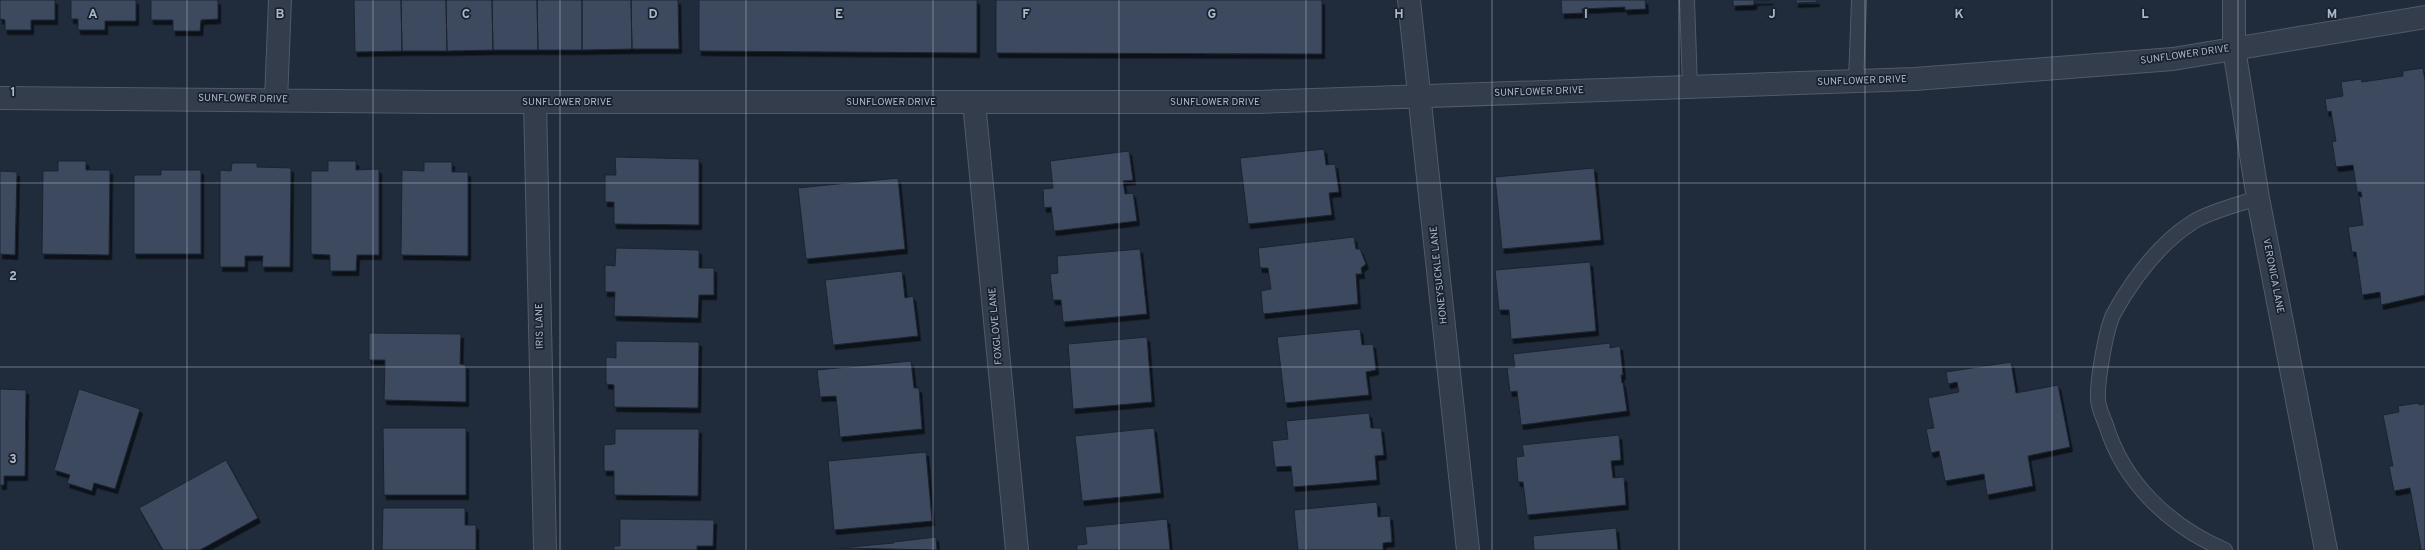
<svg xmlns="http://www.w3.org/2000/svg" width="2425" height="550" font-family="Overpass,sans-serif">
<defs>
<filter id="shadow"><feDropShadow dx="2.5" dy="4.5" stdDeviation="0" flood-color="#0009"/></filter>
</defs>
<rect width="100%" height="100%" fill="#202b3c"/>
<path fill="#3e4a5e" stroke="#1b2432" filter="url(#shadow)" d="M0,0H55V20H31V30H5V20L0,19Z
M71,0H136V21H105V30H78V19H71Z
M151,0H218V19L201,20L200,31H173V20H151Z
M354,0H401L402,51L355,52Z
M401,0H446L447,51H402Z
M446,0H492L493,50L447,51Z
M492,0H537L538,50H493Z
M537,0H582V50H538Z
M582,0H631L632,49L582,50Z
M631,0H678L679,49H632Z
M699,0H977V53L699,51Z
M996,0H1322V54L996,53Z
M1561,0H1645L1646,9L1625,10V7L1582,9L1583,13L1562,14Z
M1733,0H1771L1754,1V5L1733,6Z
M1796,0H1817V2L1796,3Z
M2423,68L2425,81V295L2381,305L2380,292L2362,295L2356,252H2352L2348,227L2363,225L2359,197H2362L2361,192H2357L2353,165L2336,167L2332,142L2336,141L2331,111L2327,112L2325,99L2343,96L2341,82L2361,79L2362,82L2403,76V71Z
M1324,149L1326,165L1335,164L1339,192L1329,193L1332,215L1248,224L1240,158Z
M1129,151L1133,180L1123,181L1125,194L1133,193L1137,221L1054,231L1051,207L1044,208L1043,189L1053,188L1050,161Z
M615,157L699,159V225L614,224V202H605V175H616Z
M58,161H86V170H110L109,255L42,254L43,171H58Z
M328,161H356V170L379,169V255H357L356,271H330V255L311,254V171H328Z
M424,162H452V172H468V256L401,255L402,170L424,171Z
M232,163H257V167L291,168L290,267H262L263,256H245V267H220V170L231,171Z
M1594,168L1601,240L1502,249L1495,177Z
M161,170H201V254H134V175H161Z
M0,171L17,172L15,255L0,254Z
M898,178L905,249L806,259L798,188Z
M1354,237L1356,249H1360L1366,264L1361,268L1362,274H1356L1358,304L1263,314L1261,291L1271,289L1268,268H1260L1258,248Z
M616,248L699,250V268H714V295H699L698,318L614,316L615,292H605V265L615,266Z
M1140,249L1147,314L1063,322L1061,300H1053L1050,274L1058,273L1057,256Z
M1590,262L1596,331L1511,339L1509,310H1499L1495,270Z
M902,271L905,298L913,296L918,336L833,345L825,280Z
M1360,329L1362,345L1373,344L1376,370L1366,372L1369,395L1285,403L1277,337Z
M369,333L461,334L460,364L466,365V402L384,400L385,360H369Z
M1147,337L1152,402L1073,409L1068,344Z
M616,341L699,342L698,408L614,407V385L606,384V357L616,358Z
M1610,343V348L1620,346L1623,375H1621L1622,383H1623L1627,411L1521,425L1517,391L1510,392L1507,368L1515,367L1513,354Z
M911,361L914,388H919L922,429L840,437L836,396L820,397L817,370Z
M2011,362L2016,393L2058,385L2070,447L2028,456L2033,486L1987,495L1984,474L1945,481L1939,451L1931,453L1926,429L1934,428L1928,398L1959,392L1957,382L1948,384L1946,372Z
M0,389L26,390L25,476H4V485H0Z
M79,389L140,409L115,489L94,483L92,491L67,483L70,475L54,470Z
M2419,403V405L2425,404V550H2418L2421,549L2410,488L2394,491L2389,466H2393L2383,415L2399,412L2398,406Z
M1369,413L1371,428H1381L1384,455L1375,456L1377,480L1293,487L1291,466L1275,467L1272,441L1288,439L1286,421Z
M383,428H466V495H384Z
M1154,428L1161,493L1082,501L1075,436Z
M615,429H699L698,496L614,495V471H604V445L615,444Z
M1619,435L1621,460L1611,461L1613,478L1624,477L1626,505L1527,515L1523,482H1518L1516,457L1524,456L1522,445Z
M926,452L932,521L834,530L828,461Z
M226,460L258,518L200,550H163L139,508Z
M1377,502L1378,517L1390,516L1392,542L1383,543V550H1298L1294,510Z
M383,508H465V525H476V550H382Z
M620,519L714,520L713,546H697V550H614V546H620Z
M1167,519L1170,550H1077V545L1087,544L1085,527Z
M1616,528L1618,550H1534L1533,536Z
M936,537L937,550L839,548L894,543V542Z"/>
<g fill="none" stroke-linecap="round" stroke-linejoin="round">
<defs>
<path id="lane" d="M1687,0L1690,87
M1856,81L1859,0
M2225,550C2169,526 2124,483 2106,425C2103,417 2098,407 2098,399C2097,381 2106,328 2114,313C2133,279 2160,243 2193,222C2208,212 2240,204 2258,198"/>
<path id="street" d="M1409,0L1468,550
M2234,0V49L2258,198L2326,550
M0,98L435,102H1258L1915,79L2173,59L2425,17
M276,100L280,0
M535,102L545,550
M974,102L1017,550"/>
</defs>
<use href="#lane" stroke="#525a69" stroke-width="16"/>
<use href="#street" stroke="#525a69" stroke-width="24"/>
<use href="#lane" stroke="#343d4c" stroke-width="14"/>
<use href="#street" stroke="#343d4c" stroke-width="22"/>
</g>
<path fill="none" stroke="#afb7c8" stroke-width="1" stroke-opacity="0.55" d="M187,0V550M373,0V550M560,0V550M746,0V550M933,0V550M1119,0V550M1306,0V550M1492,0V550M1679,0V550M1865,0V550M2052,0V550M2238,0V550M0,183H2425M0,367H2425"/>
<g text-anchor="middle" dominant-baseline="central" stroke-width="3.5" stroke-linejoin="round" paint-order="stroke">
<g font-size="10" fill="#afb7c8" stroke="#192230">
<text transform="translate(2185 55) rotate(-8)">SUNFLOWER DRIVE</text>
<text transform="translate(1862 81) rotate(-2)">SUNFLOWER DRIVE</text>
<text transform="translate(1539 92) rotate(-2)">SUNFLOWER DRIVE</text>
<text transform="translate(243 99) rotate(1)">SUNFLOWER DRIVE</text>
<text x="567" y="102">SUNFLOWER DRIVE</text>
<text x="891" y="102">SUNFLOWER DRIVE</text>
<text x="1215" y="102">SUNFLOWER DRIVE</text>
<text transform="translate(1439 275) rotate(-96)">HONEYSUCKLE LANE</text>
<text transform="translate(2273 276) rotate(79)">VERONICA LANE</text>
<text transform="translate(540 326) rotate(-91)">IRIS LANE</text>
<text transform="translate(996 326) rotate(-95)">FOXGLOVE LANE</text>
</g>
</g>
<g font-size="13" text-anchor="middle" font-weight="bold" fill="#afb7c8" stroke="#192230" stroke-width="3.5" stroke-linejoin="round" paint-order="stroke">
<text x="93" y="18">A</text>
<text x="280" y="18">B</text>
<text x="466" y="18">C</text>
<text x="653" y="18">D</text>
<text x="839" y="18">E</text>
<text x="1026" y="18">F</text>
<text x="1212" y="18">G</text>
<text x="1399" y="18">H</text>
<text x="1586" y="18">I</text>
<text x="1772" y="18">J</text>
<text x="1959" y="18">K</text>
<text x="2145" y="18">L</text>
<text x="2332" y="18">M</text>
<text x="13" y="96">1</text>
<text x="13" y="280">2</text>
<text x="13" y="463">3</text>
</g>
</svg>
